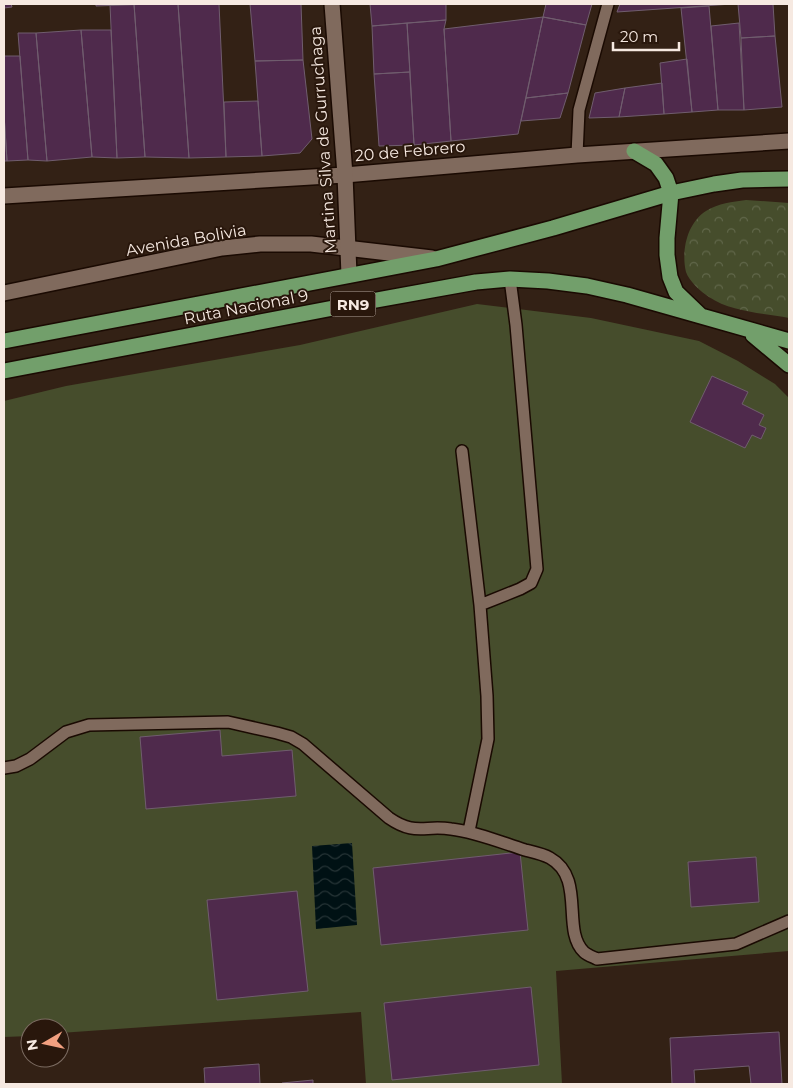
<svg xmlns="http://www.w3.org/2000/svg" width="793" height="1088" font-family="Montserrat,sans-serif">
<defs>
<pattern id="park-crowns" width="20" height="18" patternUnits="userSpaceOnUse" patternTransform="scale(1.25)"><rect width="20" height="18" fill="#464d2c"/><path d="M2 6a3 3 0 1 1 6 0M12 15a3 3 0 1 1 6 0" fill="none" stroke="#61674a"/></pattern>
<pattern id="water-waves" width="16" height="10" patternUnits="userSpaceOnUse" patternTransform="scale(1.25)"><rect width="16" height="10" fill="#001114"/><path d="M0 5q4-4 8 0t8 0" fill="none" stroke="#263436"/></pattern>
</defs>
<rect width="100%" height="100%" fill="#332115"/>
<path fill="url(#park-crowns)" d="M746,200L789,203V318C763,313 731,312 709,297C701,292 689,281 686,272C681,251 687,223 706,211C719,203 732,202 746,200Z"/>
<path fill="#464d2c" d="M477,304L591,318L699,341L738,361L775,384L789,398V951L556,971L562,1084H366L361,1012L60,1033V1028H30V1036L4,1037V401L66,386L300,345Z"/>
<path fill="url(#water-waves)" d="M352,843L357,925L316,929L312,846Z"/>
<path fill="#4f2a4c" stroke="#705d6e" d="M4,4H11L12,7L4,8Z
M96,4H153L96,6Z
M134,4H178L189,158L145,157Z
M134,4L145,157L117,158L110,5Z
M178,4H219L226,157L189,158Z
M250,4H301L303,60L255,61Z
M370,4H446V20L372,26Z
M546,4H592L586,25L543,17Z
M620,4H732L617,12Z
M738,4H773L775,36L741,38Z
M709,6L718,110L692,112L681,8Z
M543,17L518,134L451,141L444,29Z
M543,17L586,25L568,93L526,98Z
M446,20L444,29L451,141L414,145L407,23Z
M407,23L410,72L374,74L372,26Z
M739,23L744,110H718L711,26Z
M81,30H111L117,158L92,157Z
M81,30L92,157L47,161L36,33Z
M18,33H36L47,161L28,160Z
M775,36L782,107L744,110L741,38Z
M4,56H20L28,160L7,161L4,114Z
M687,59L692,112L664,114L660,63Z
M303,60L312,139L300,153L262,156L255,61Z
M410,72L414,145L379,146L374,74Z
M662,83L664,114L619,117L625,88Z
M625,88L619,117L589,118L595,93Z
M568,93L560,118L521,121L526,98Z
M258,101L262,156L226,157L224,102Z
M4,114L7,161H4Z
M712,376L748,392L742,404L764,415L759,425L766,428L761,439L752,435L745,448L690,422Z
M220,730L222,756L292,750L296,796L146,809L140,737Z
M520,852L528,930L381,945L373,868Z
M756,857L759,902L691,907L688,862Z
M297,891L308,991L217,1000L207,900Z
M531,987L539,1065L392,1080L384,1003Z
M779,1032L782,1084H751L749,1066L694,1070L695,1084H672L670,1038Z
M259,1064L260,1084H205L204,1068Z
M313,1080V1084H282V1083Z"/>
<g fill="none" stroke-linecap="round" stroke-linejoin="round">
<defs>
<path id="lane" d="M577,155L579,110L608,4
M462,451L480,605L487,696L488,739L469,831
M480,605L520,589L531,583L537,569L516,325L510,279
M4,768L16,766L30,759L66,732L89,725L228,722L277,733L291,737L303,744L389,818C415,836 424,825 451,829C476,832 500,842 525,850C533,852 543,854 550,858C586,878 561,930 584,952C587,955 593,957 597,959L736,944L789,921"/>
<path id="street" d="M4,196L345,175L577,155L789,141
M4,293L222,248L260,244H311L432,258"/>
<path id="secondary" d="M332,4L345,175L349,275"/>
<path id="primary" d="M634,151L656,164L666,178L671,193L667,238V255L670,277L676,292L701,316L789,341
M753,335L789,365
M4,341L436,259L553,228L671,193L714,184L742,180L789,179
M4,371L349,305L476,282L510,279L548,281L587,286L627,295L701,316"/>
</defs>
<use href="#lane" stroke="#1a0a02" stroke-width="14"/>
<use href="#street" stroke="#1a0a02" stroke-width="18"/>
<use href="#secondary" stroke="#1a0a02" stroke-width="18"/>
<use href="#primary" stroke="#1a0a02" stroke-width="18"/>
<use href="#lane" stroke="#806a5d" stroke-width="11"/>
<use href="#street" stroke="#806a5d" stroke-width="15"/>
<use href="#secondary" stroke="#806a5d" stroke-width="15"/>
<use href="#primary" stroke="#729f6b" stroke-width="15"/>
</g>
<g text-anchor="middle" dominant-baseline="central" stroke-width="4" stroke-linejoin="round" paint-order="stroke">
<rect fill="#29170c" stroke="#b8aaa1" stroke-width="1" x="330.5" y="291.5" width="45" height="25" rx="4"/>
<g font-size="15" font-weight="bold" fill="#f6e9e1">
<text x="353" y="304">RN9</text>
</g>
<g font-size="16" fill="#f6e9e1" stroke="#29170c">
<text transform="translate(323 140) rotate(-94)">Martina Silva de Gurruchaga</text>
<text transform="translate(410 151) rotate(-5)">20 de Febrero</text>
<text transform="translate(186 240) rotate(-10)">Avenida Bolivia</text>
<text transform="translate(246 307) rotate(-11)">Ruta Nacional 9</text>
</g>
</g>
<rect width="793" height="1088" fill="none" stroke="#f6e9e1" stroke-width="10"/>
<g transform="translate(45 1043) rotate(261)"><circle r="24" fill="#29170c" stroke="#7b6b61"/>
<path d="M0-4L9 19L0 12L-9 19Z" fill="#f2a080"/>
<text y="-8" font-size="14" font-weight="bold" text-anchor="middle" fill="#f6e9e1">N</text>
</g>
<path d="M613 42v8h66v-8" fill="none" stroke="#f6e9e1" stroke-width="2.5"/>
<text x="620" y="42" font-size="15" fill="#f6e9e1" stroke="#29170c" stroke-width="4" paint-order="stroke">20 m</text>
</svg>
